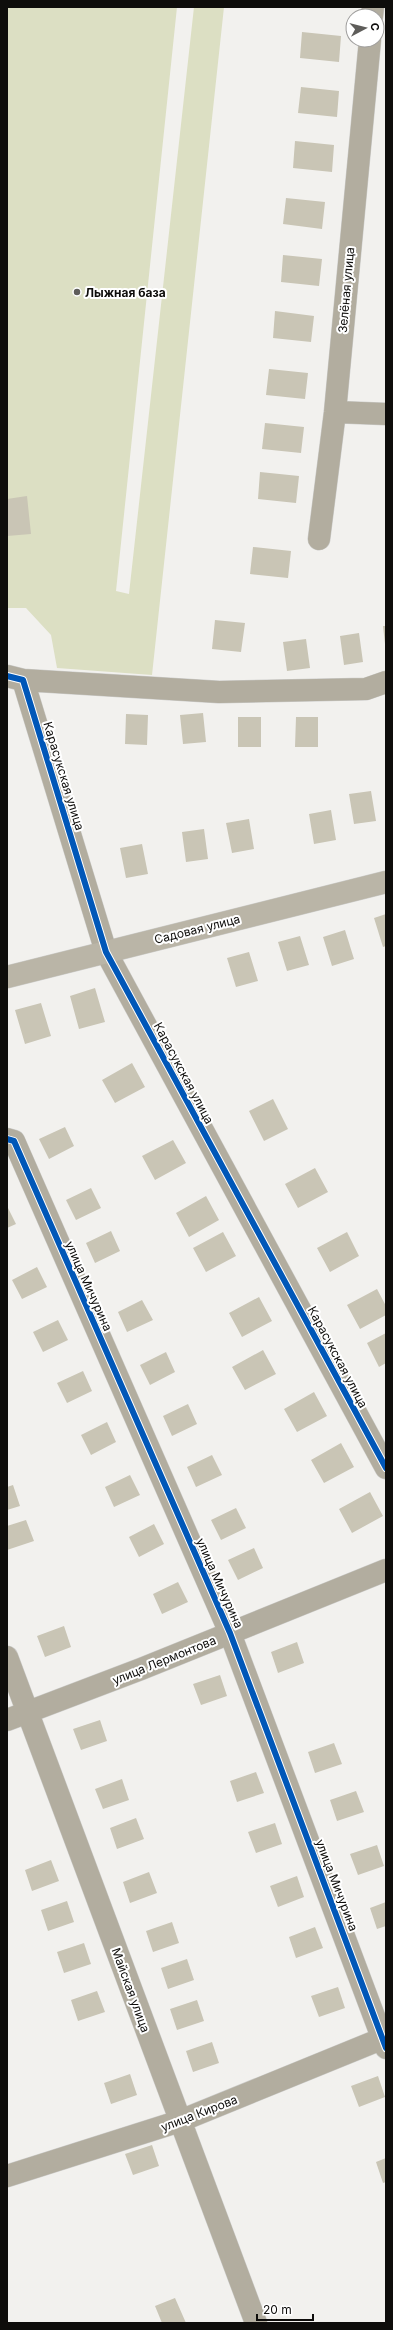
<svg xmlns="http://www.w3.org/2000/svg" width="393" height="2330" font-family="Inter,sans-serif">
<rect width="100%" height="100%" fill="#f2f1ee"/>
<path fill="#dcdfc3" d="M7,7H177L116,591L129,594L194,7H224L152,675L57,668L51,635L26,608H7Z"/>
<path fill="#c9c5b5" d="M302,32L341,36L339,62L300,58Z
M301,87L339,91L337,117L298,113Z
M295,141L334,145L332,172L293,168Z
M286,198L325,202L322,229L283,224Z
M283,255L322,259L319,286L281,282Z
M275,311L314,316L311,342L273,338Z
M269,369L308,373L305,399L266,395Z
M265,423L304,427L301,453L262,449Z
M260,472L299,476L296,503L258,499Z
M27,496L31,534L7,536V499Z
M253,547L291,551L288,578L250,574Z
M215,620L245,623L241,652L212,649Z
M383,626H386V644H385Z
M359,633L363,662L344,665L340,636Z
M306,639L310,668L287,671L283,642Z
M203,713L206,742L183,744L180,715Z
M126,714L148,715L147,745L125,744Z
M238,717H261V747H238Z
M296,717H318V747H295Z
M371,791L376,821L354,824L349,794Z
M331,810L336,840L314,844L309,814Z
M249,819L254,849L232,853L226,823Z
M204,829L208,859L186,862L182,832Z
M142,844L148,874L126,878L120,848Z
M386,914V946L383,947L374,918Z
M345,930L354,959L332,966L323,937Z
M300,936L309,965L287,971L278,942Z
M249,952L258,981L236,987L227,958Z
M95,988L105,1022L79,1029L70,996Z
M41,1003L51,1036L25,1044L15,1010Z
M132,1063L145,1087L115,1103L102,1080Z
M273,1099L288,1129L264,1141L249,1111Z
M65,1127L74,1146L49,1159L39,1139Z
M173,1140L186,1163L155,1180L142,1156Z
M315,1168L328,1192L298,1208L285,1184Z
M91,1188L101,1208L76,1220L66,1200Z
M206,1196L219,1220L189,1237L176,1213Z
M7,1206L16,1224L7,1228Z
M111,1231L120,1251L95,1263L86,1243Z
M223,1232L236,1256L206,1272L193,1248Z
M347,1232L359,1256L330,1272L317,1248Z
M37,1267L47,1287L22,1299L12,1280Z
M377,1289L386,1306V1315L360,1329L347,1305Z
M259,1297L272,1321L242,1337L229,1313Z
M142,1300L153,1320L127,1332L118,1312Z
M58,1320L68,1340L43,1352L33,1332Z
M386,1333V1363L379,1367L367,1343Z
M263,1350L276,1374L245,1390L232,1367Z
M166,1352L175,1372L150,1385L140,1365Z
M83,1371L92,1391L67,1403L57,1383Z
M314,1392L327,1416L297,1432L284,1409Z
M188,1404L197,1424L172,1436L163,1416Z
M107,1422L116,1442L91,1455L81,1435Z
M341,1443L354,1467L324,1483L311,1460Z
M212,1455L222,1475L196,1487L187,1467Z
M130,1475L140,1495L114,1507L105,1487Z
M13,1485L20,1506L7,1510V1487Z
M370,1492L383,1516L352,1533L339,1509Z
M236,1508L246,1528L221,1540L211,1520Z
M26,1520L34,1541L7,1550V1526Z
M154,1524L164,1544L139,1557L129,1537Z
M254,1548L263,1568L238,1580L228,1560Z
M178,1582L188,1602L162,1614L153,1594Z
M64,1626L71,1647L45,1657L37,1636Z
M297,1642L304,1663L278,1673L271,1652Z
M220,1675L227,1696L201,1705L193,1684Z
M100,1720L107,1741L81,1750L73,1729Z
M334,1743L342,1764L315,1773L308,1752Z
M256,1772L264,1793L237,1802L230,1781Z
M122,1779L129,1800L103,1809L95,1789Z
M356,1791L364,1812L337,1821L330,1800Z
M136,1818L144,1839L117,1849L110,1828Z
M275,1823L282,1844L256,1853L248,1832Z
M377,1845L384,1866L358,1875L350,1854Z
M51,1860L59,1881L32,1891L25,1870Z
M149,1872L157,1893L130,1903L123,1882Z
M297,1876L304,1897L278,1907L270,1886Z
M67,1901L74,1922L48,1931L41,1910Z
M386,1902V1926L377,1929L370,1908Z
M172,1922L179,1943L153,1952L146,1931Z
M315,1927L323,1948L296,1958L289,1937Z
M84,1943L91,1964L64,1973L57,1952Z
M187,1959L194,1980L168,1989L161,1968Z
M338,1987L345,2008L319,2017L311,1996Z
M97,1991L105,2012L78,2021L71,2000Z
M197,2000L204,2021L177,2030L170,2009Z
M212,2042L219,2063L193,2072L186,2051Z
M130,2074L137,2095L111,2104L104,2083Z
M378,2076L385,2097L359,2107L351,2086Z
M152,2145L159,2166L133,2175L125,2154Z
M386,2158V2182L383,2183L376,2162Z
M175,2298L186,2323H162L155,2306Z"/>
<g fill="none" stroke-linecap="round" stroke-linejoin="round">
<defs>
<path id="street" d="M372,16L373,7
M335,412L386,414
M319,539L335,412L370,40
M7,676L23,680L106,952L386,1468
M23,680L219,692L366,689L386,682
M7,1139L14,1141L230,1633L386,2048
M7,1657L256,2323
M7,1720L141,1669L386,1570
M7,2176L180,2121L386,2037"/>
<path id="secondary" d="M7,977L386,882"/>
</defs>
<use href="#street" stroke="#cdcdcb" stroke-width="23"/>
<use href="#secondary" stroke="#cdcdcb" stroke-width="23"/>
<use href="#street" stroke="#b2ad9f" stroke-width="22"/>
<use href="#secondary" stroke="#bab5a7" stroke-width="22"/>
<defs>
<path id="cycleway" d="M7,676L23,680L106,952L386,1468
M7,1139L14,1141L230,1633L386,2048"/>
</defs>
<use href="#cycleway" stroke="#fff" stroke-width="8"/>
<use href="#cycleway" stroke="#0057b8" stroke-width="6"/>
</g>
<circle fill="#5e5d5a" stroke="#fff" stroke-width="1.5" cx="77" cy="292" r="4"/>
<g text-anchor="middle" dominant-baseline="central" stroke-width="4" stroke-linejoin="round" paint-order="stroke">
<g font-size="12" fill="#0e0d0b" stroke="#fff">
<text transform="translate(346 290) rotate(-85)">Зелёная улица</text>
<text transform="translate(64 776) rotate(73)">Карасукская улица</text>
<text transform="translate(197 929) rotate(-14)">Садовая улица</text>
<text transform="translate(184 1073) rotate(62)">Карасукская улица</text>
<text transform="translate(89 1286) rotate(66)">улица Мичурина</text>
<text transform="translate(338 1357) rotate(62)">Карасукская улица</text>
<text transform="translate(220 1583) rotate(66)">улица Мичурина</text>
<text transform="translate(164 1660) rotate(-22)">улица Лермонтова</text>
<text transform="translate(337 1885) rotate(69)">улица Мичурина</text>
<text transform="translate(131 1990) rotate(70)">Майская улица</text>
<text transform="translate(199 2113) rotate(-21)">улица Кирова</text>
</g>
<g font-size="12" font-weight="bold" fill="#0e0d0b" stroke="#fff" text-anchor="start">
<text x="85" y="292">Лыжная база</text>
</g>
</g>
<rect width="393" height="2330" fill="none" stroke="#0e0d0b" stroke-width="16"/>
<g transform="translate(365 28) rotate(83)"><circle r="19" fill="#ffffff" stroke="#9f9e9d"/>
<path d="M0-3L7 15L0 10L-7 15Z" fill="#5e5d5a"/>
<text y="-6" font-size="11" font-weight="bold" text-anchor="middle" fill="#0e0d0b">С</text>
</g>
<path d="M257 2314v6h56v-6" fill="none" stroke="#0e0d0b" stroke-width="2"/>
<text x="263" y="2314" font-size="12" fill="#0e0d0b" stroke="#ffffff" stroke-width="3" paint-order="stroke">20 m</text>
</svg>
